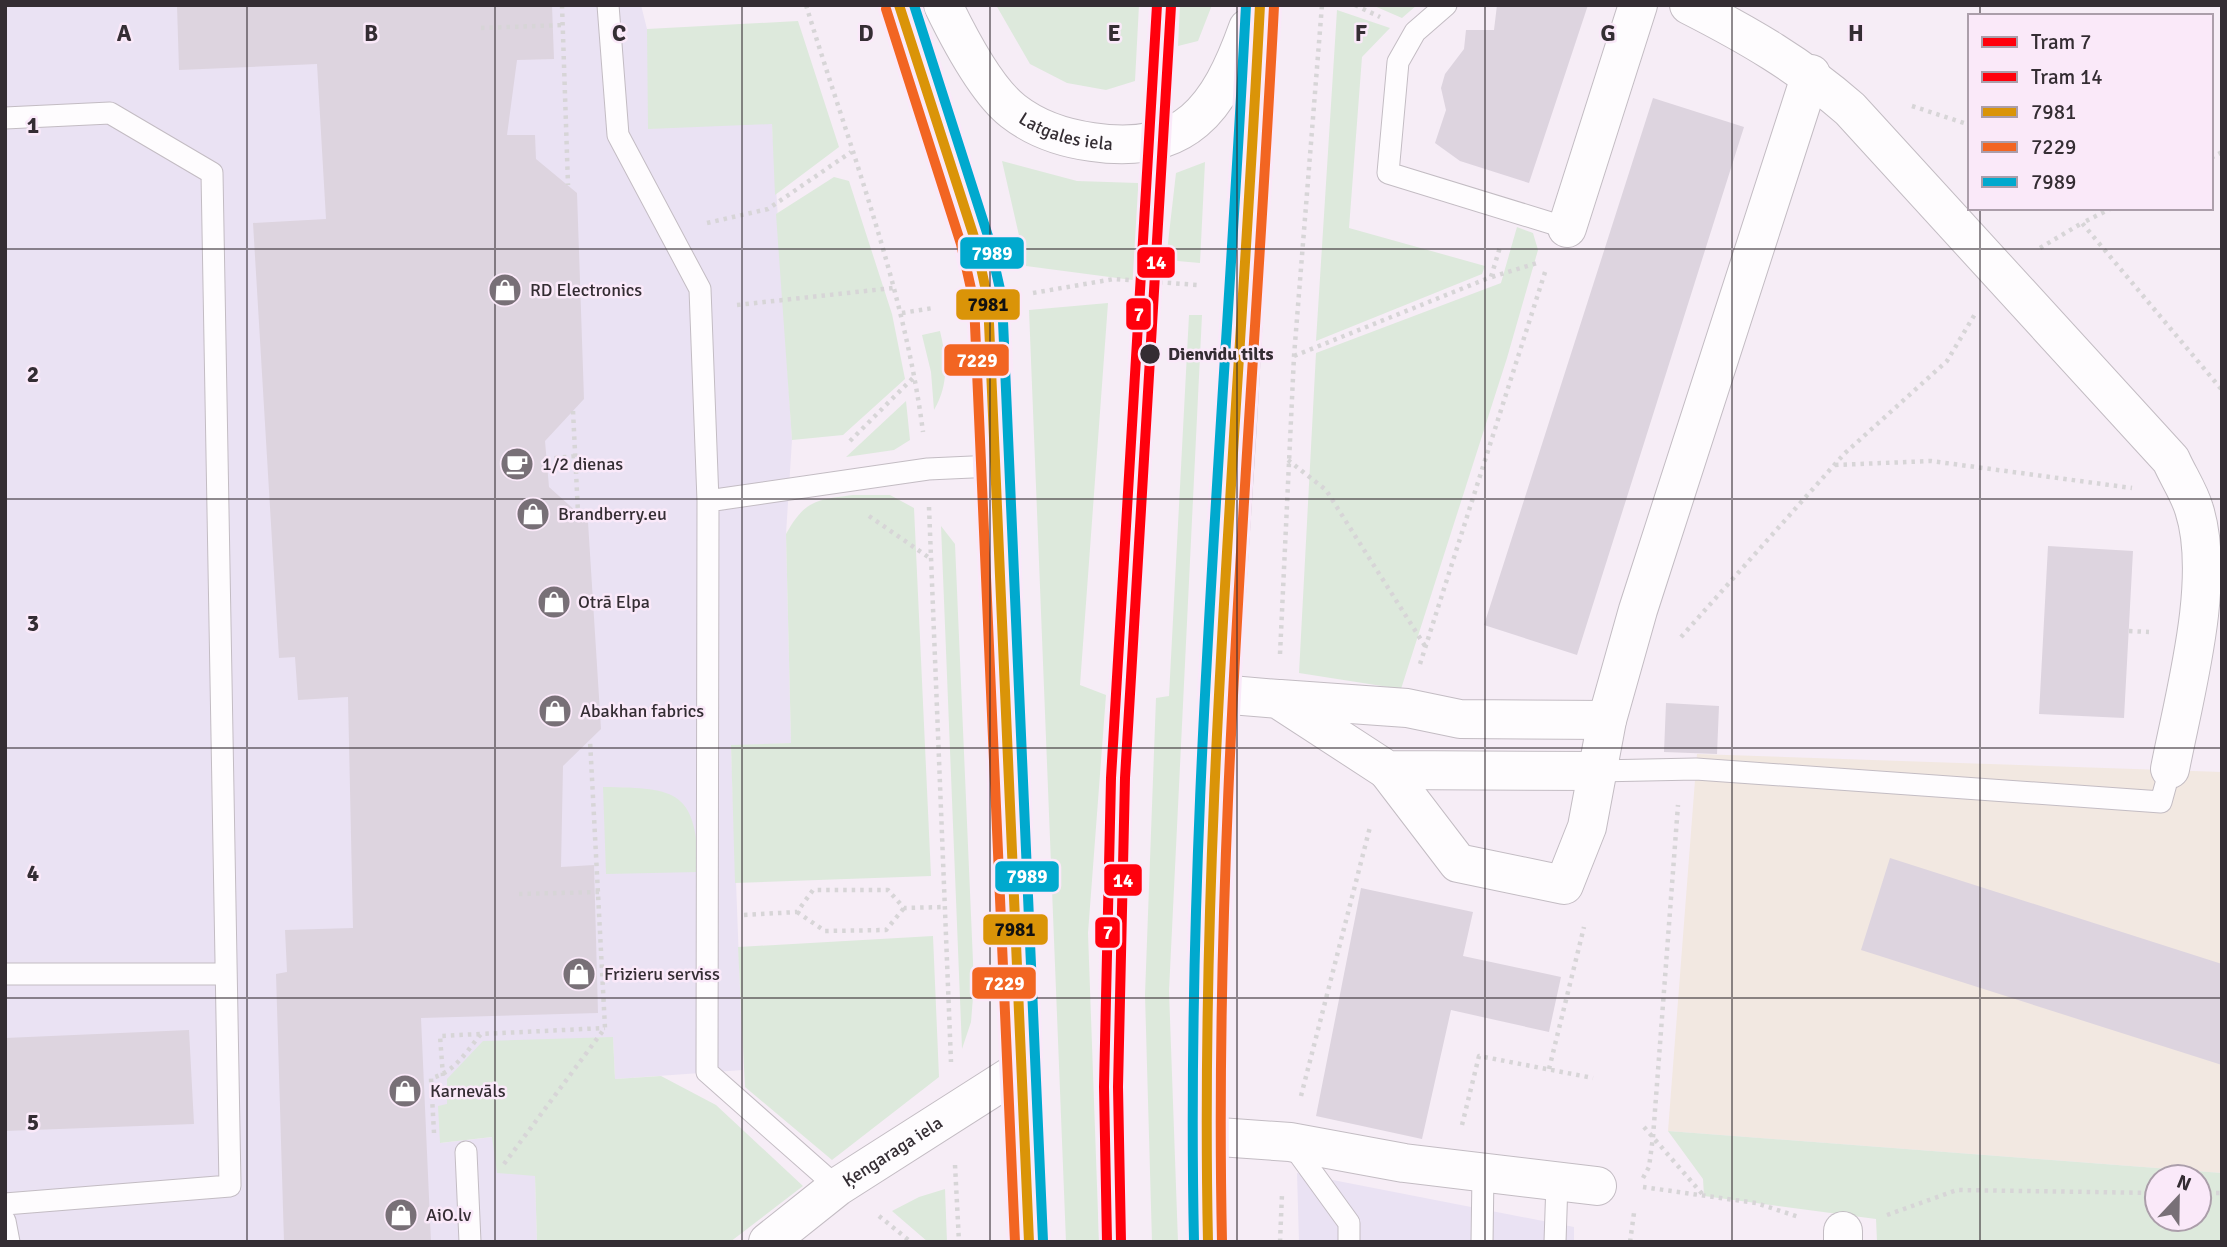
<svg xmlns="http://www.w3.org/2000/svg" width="2227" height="1247" font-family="Signika,sans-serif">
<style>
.commercial{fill:#eae2f3}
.education{fill:#f2e8e1}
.green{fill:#dde9dc;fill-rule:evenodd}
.building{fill:#ddd4df}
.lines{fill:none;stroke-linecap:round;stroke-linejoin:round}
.lane-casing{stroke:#c3bcc3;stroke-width:23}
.street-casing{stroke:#c3bcc3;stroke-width:40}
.highway-casing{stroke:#c3bcc3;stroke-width:40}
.path{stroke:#d7d5d7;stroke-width:4.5;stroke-dasharray:3.5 5;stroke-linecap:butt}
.lane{stroke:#fefcfe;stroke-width:21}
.street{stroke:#fefcfe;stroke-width:38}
.highway{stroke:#fefcfe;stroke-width:38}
.bus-1-casing{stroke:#fae9f9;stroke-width:16}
.bus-2-casing{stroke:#fae9f9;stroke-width:16}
.bus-3-casing{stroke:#fae9f9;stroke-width:16}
.bus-1{stroke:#da9408;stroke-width:10}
.bus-2{stroke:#f26522;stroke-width:10}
.bus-3{stroke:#00a9ce;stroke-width:10}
.tram-1-casing{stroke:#fae9f9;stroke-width:16}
.tram-2-casing{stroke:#fae9f9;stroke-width:16}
.tram-1{stroke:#ff000c;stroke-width:10}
.tram-2{stroke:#ff000c;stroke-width:10}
.grid{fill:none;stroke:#342d33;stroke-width:2;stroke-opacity:0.55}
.stop-dot{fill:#342d33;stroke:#fae9f9;stroke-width:2.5}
.labels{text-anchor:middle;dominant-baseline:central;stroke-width:5;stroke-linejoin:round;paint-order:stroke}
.street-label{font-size:18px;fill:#342d33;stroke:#fae9f9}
.poi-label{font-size:18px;fill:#342d33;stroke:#fae9f9;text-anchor:start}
.stop-label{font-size:18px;font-weight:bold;fill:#342d33;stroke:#fae9f9;text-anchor:start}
.grid-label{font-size:23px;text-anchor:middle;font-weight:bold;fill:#342d33;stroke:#fae9f9;stroke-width:5;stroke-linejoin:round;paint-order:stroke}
.line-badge{stroke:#fae9f9;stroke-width:2.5}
.badge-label{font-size:19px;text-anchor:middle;font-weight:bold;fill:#fff}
.pale-badge-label{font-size:19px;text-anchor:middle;font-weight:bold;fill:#111}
</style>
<rect width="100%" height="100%" fill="#f6edf6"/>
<path class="commercial" d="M5,5H641L647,29L772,124L792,440L786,534L791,743L731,746L743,1070L615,1079L613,1038L447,1104L441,1143L493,1137L535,1176L537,1242H5Z
M1297,1173L1574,1227V1242H1299Z"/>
<path class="education" d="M1697,754L2222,772V1173L1668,1131Z"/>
<path class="green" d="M996,5H1139L1135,81L1106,90L1067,83L1030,64Z
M1180,5H1212L1198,41L1178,46Z
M1372,5H1417L1402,18Z
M1337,10L1390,28L1362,57L1349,228L1485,266L1482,274L1316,341Z
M798,21L839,147L775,195L772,124L648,129L647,29Z
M1002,161L1077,181L1138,183L1140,281L1026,266Z
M1205,162L1200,263L1166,260L1176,173Z
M834,177L849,181L892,314L905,379L843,435L792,440L776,214Z
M1517,227L1533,233L1538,250L1507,358L1401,689L1299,673L1316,353L1501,283Z
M1108,303L1080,685L1106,695L1088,933L1099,1242H1066L1029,310Z
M1189,315H1202L1169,991L1178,1242H1152L1145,995L1156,698L1169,696Z
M940,331C947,360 949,384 934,410L931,372L922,335Z
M906,401L910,440L894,450L846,457Z
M853,495H890L914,508L931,876L735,883L731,745L791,743L786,534C805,500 816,500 853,495Z
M941,526L955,544L974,985L971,1022L962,1049Z
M603,787C679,788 696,791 699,872L606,874Z
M933,936L939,1077L832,1160L745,1087L738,947Z
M613,1037L615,1079L661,1076L716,1105L803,1186L730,1242H537L535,1176L497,1173L492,1137L440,1143L438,1106L447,1104V1079L483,1041Z
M1668,1131L2222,1173V1242H1877L1876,1219L1704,1196L1703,1179ZM2157,1177H2199V1219H2157Z
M945,1189L947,1242H928L892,1211L919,1197Z"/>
<path class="building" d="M177,5H552L554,59L517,60L507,135H535L536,159L577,193L584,399L545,441L549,487L588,522L601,729L563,766L561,867L594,865L598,1013L421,1018L431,1242H284L276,974L287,972L285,930L353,928L348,697L298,700L295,657L279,658L253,223L326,219L317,64L179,70Z
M1497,5H1588L1529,183L1460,161L1435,143L1446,110L1441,88L1445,74L1464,49L1466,30H1494Z
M1653,98L1744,127L1577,655L1484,625Z
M2048,546L2133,551L2124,718L2039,714Z
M1666,703L1719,706L1717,754L1664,752Z
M1890,858L2222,964V1065L1861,950Z
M1361,888L1473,912L1463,956L1561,977L1549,1032L1451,1010L1422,1139L1316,1116Z
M189,1030L194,1124L5,1131V1038Z"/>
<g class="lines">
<defs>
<path id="lane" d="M608,5L618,135L700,289L708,501L707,1072L837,1187
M1446,5L1415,32L1398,62L1388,173L1567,228
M5,118L110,113L212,173L230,1186L5,1204
M708,501L928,469L994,466
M1597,771L1696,769L2161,802L2170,769
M5,974H226
M1291,1143L1349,1223V1242
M466,1152L470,1242
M5,1221L9,1242
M1482,1242L1483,1174
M1555,1242L1557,1182"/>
<g id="street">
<path d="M1689,5C1748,35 1800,65 1850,109L2171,460C2178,476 2189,492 2194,509C2217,580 2184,696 2170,769"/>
<path d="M1567,228L1638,5"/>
<path d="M1219,694L1278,699L1387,770L1597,771"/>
<path d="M1280,699L1407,708L1460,719L1607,720"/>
<path d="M1387,770L1458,863L1564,885L1587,827L1607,720L1638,610L1811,74"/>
<path d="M1205,1136L1290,1142L1404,1163L1597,1186"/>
<path id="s1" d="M768,1242L837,1187L1022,1069"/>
<path d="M1843,1242V1231"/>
</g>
<g id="highway">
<path d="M899,5L975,240L988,300L1029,1242"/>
<path id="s2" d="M943,5C958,36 986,90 1013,111C1036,129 1063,138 1092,142C1186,156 1219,109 1248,28"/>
<path d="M1208,1242C1199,985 1217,727 1234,471C1244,316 1252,161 1260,5"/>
</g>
</defs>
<use href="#lane" class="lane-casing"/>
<use href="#street" class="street-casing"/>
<use href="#highway" class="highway-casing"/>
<path class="path" d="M562,5L568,185
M806,5C849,146 904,286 923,432
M1355,5L1380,17
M481,28L563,25
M1912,106L1970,125
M2211,158L2222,152
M2112,208L2082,223L2222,390
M707,223L768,209L851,152
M2040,248L2082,223
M1492,277L1537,263
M1033,293L1114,279L1198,285
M737,305L893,288
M902,313L933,308
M1294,356L1491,277L1500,247
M573,411L578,513
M850,441L915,376
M546,459L575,456
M1288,460L1326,490L1425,646
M1835,465L1931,461L2132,488
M929,507L951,1062
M869,516L931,559
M2129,631L2149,632
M1681,637L1844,454L1947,361L1975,314
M1280,654L1294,356L1322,5
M1420,664L1546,269
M519,894L600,892
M797,912L825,931L886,930L904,908
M744,915L797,912L813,890H888L904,908L945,907
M1549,1069L1584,927
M443,1076L440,1036L480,1034
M1301,1096L1370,827
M1462,1125L1479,1056L1593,1078
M1644,1127L1704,1196
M434,1133L431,1078C454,1073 466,1052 481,1034L605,1028
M504,1164L605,1028L590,740
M955,1165L959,1242
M1643,1178L1649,1167L1653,1137L1678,805
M1643,1187L1756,1203L1799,1217
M2199,1193H2222
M1887,1215L1957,1190L2157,1193
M879,1216L911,1242
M1280,1242L1282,1194
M1630,1242L1634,1213"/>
<use href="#lane" class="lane"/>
<use href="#street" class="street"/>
<use href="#highway" class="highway"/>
<defs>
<path id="bus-1" d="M899,5L975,240L988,300L1029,1242
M1208,1242C1199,829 1239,417 1260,5"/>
<path id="bus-2" d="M886,9L961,244L974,302L1015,1242
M1222,1242C1213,829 1253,417 1274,6"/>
<path id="bus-3" d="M914,5L988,236L1002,298L1043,1241
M1194,1242C1185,829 1225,417 1246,5"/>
</defs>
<use href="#bus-1" class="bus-1-casing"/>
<use href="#bus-2" class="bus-2-casing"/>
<use href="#bus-3" class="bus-3-casing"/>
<use href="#bus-1" class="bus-1"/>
<use href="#bus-2" class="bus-2"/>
<use href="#bus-3" class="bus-3"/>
<defs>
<path id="tram-1" d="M1107,1242L1104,1087L1111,778L1157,5"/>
<path id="tram-2" d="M1121,1242L1118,1087L1125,778L1171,6"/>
</defs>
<use href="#tram-1" class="tram-1-casing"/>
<use href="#tram-2" class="tram-2-casing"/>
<use href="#tram-1" class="tram-1"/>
<use href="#tram-2" class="tram-2"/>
</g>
<path class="grid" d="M247,5V1242M495,5V1242M742,5V1242M990,5V1242M1237,5V1242M1485,5V1242M1732,5V1242M1980,5V16M1980,208V1242M5,249H2222M5,499H2222M5,748H2222M5,998H2222"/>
<defs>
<symbol id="shop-disc" viewBox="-11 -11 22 22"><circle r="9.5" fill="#787077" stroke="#fae9f9"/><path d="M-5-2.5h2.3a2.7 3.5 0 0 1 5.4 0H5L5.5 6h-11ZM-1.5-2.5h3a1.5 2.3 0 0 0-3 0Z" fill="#fff"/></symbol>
<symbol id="cafe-disc" viewBox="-11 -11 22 22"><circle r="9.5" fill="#787077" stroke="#fae9f9"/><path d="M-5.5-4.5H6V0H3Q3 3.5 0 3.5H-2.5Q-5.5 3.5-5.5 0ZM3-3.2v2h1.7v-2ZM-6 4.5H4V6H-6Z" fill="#fff"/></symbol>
</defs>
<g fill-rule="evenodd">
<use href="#shop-disc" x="486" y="271" width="38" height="38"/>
<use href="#cafe-disc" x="498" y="445" width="38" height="38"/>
<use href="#shop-disc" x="514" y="495" width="38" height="38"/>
<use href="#shop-disc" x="535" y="583" width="38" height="38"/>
<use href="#shop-disc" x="536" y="692" width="38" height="38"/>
<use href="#shop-disc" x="560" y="955" width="38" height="38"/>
<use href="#shop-disc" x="386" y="1072" width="38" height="38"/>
<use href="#shop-disc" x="382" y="1196" width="38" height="38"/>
</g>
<circle class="stop-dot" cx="1150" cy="354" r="11"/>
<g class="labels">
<g class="street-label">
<text stroke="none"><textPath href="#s2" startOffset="186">Latgales iela</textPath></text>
<text stroke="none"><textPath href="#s1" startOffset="154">Ķengaraga iela</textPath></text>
</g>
<g class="poi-label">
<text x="530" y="290">RD Electronics</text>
<text x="542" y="464">1/2 dienas</text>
<text x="558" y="514">Brandberry.eu</text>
<text x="578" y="602">Otrā Elpa</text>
<text x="580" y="711">Abakhan fabrics</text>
<text x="604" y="974">Frizieru serviss</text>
<text x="430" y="1091">Karnevāls</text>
<text x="426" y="1215">AiO.lv</text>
</g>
<g class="stop-label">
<text x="1168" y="354">Dienvidu tilts</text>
</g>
</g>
<g class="grid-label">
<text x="124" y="41">A</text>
<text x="371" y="41">B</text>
<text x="619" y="41">C</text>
<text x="866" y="41">D</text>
<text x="1114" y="41">E</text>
<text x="1361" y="41">F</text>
<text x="1608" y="41">G</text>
<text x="1856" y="41">H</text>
<text x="33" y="133">1</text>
<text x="33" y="382">2</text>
<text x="33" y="631">3</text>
<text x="33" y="881">4</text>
<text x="33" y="1130">5</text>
</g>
<g class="line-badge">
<rect x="959" y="236" width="66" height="34" rx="7" fill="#00a9ce"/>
<rect x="1136" y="246" width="40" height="33" rx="7" fill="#ff000c"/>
<rect x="955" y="288" width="66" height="33" rx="7" fill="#da9408"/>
<rect x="1125" y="297" width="27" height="34" rx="7" fill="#ff000c"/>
<rect x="943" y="343" width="67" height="34" rx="7" fill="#f26522"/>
<rect x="994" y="860" width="66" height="33" rx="7" fill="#00a9ce"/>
<rect x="1103" y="863" width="40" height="34" rx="7" fill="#ff000c"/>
<rect x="982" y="913" width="67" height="33" rx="7" fill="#da9408"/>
<rect x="1094" y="916" width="27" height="33" rx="7" fill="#ff000c"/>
<rect x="971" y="966" width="66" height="34" rx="7" fill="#f26522"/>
</g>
<g class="badge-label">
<text x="992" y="260">7989</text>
<text x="1156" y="269">14</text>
<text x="1139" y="321">7</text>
<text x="977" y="367">7229</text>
<text x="1027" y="883">7989</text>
<text x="1123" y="887">14</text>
<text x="1108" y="939">7</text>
<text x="1004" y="990">7229</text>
</g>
<g class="pale-badge-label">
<text x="988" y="311">7981</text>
<text x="1015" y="936">7981</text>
</g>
<rect width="2227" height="1247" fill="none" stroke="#342d33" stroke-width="14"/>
<rect x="1968" y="14" width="245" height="196" fill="#fae9f9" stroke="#ab9eaa" stroke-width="2"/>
<rect x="1982" y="37" width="35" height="10" fill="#ff000c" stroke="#ab9eaa" stroke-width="2"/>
<text x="2031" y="49" font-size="21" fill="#342d33">Tram 7</text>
<rect x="1982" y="72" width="35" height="10" fill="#ff000c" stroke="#ab9eaa" stroke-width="2"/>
<text x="2031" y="84" font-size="21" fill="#342d33">Tram 14</text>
<rect x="1982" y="107" width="35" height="10" fill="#da9408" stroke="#ab9eaa" stroke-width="2"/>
<text x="2031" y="119" font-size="21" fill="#342d33">7981</text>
<rect x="1982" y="142" width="35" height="10" fill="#f26522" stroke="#ab9eaa" stroke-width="2"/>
<text x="2031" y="154" font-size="21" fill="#342d33">7229</text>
<rect x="1982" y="177" width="35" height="10" fill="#00a9ce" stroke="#ab9eaa" stroke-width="2"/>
<text x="2031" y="189" font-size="21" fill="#342d33">7989</text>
<g transform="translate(2178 1198) rotate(22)"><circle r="33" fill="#fae9f9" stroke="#ab9eaa" stroke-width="2"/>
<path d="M0-5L12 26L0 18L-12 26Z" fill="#787077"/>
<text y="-10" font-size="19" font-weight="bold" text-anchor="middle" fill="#342d33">N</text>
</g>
</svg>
